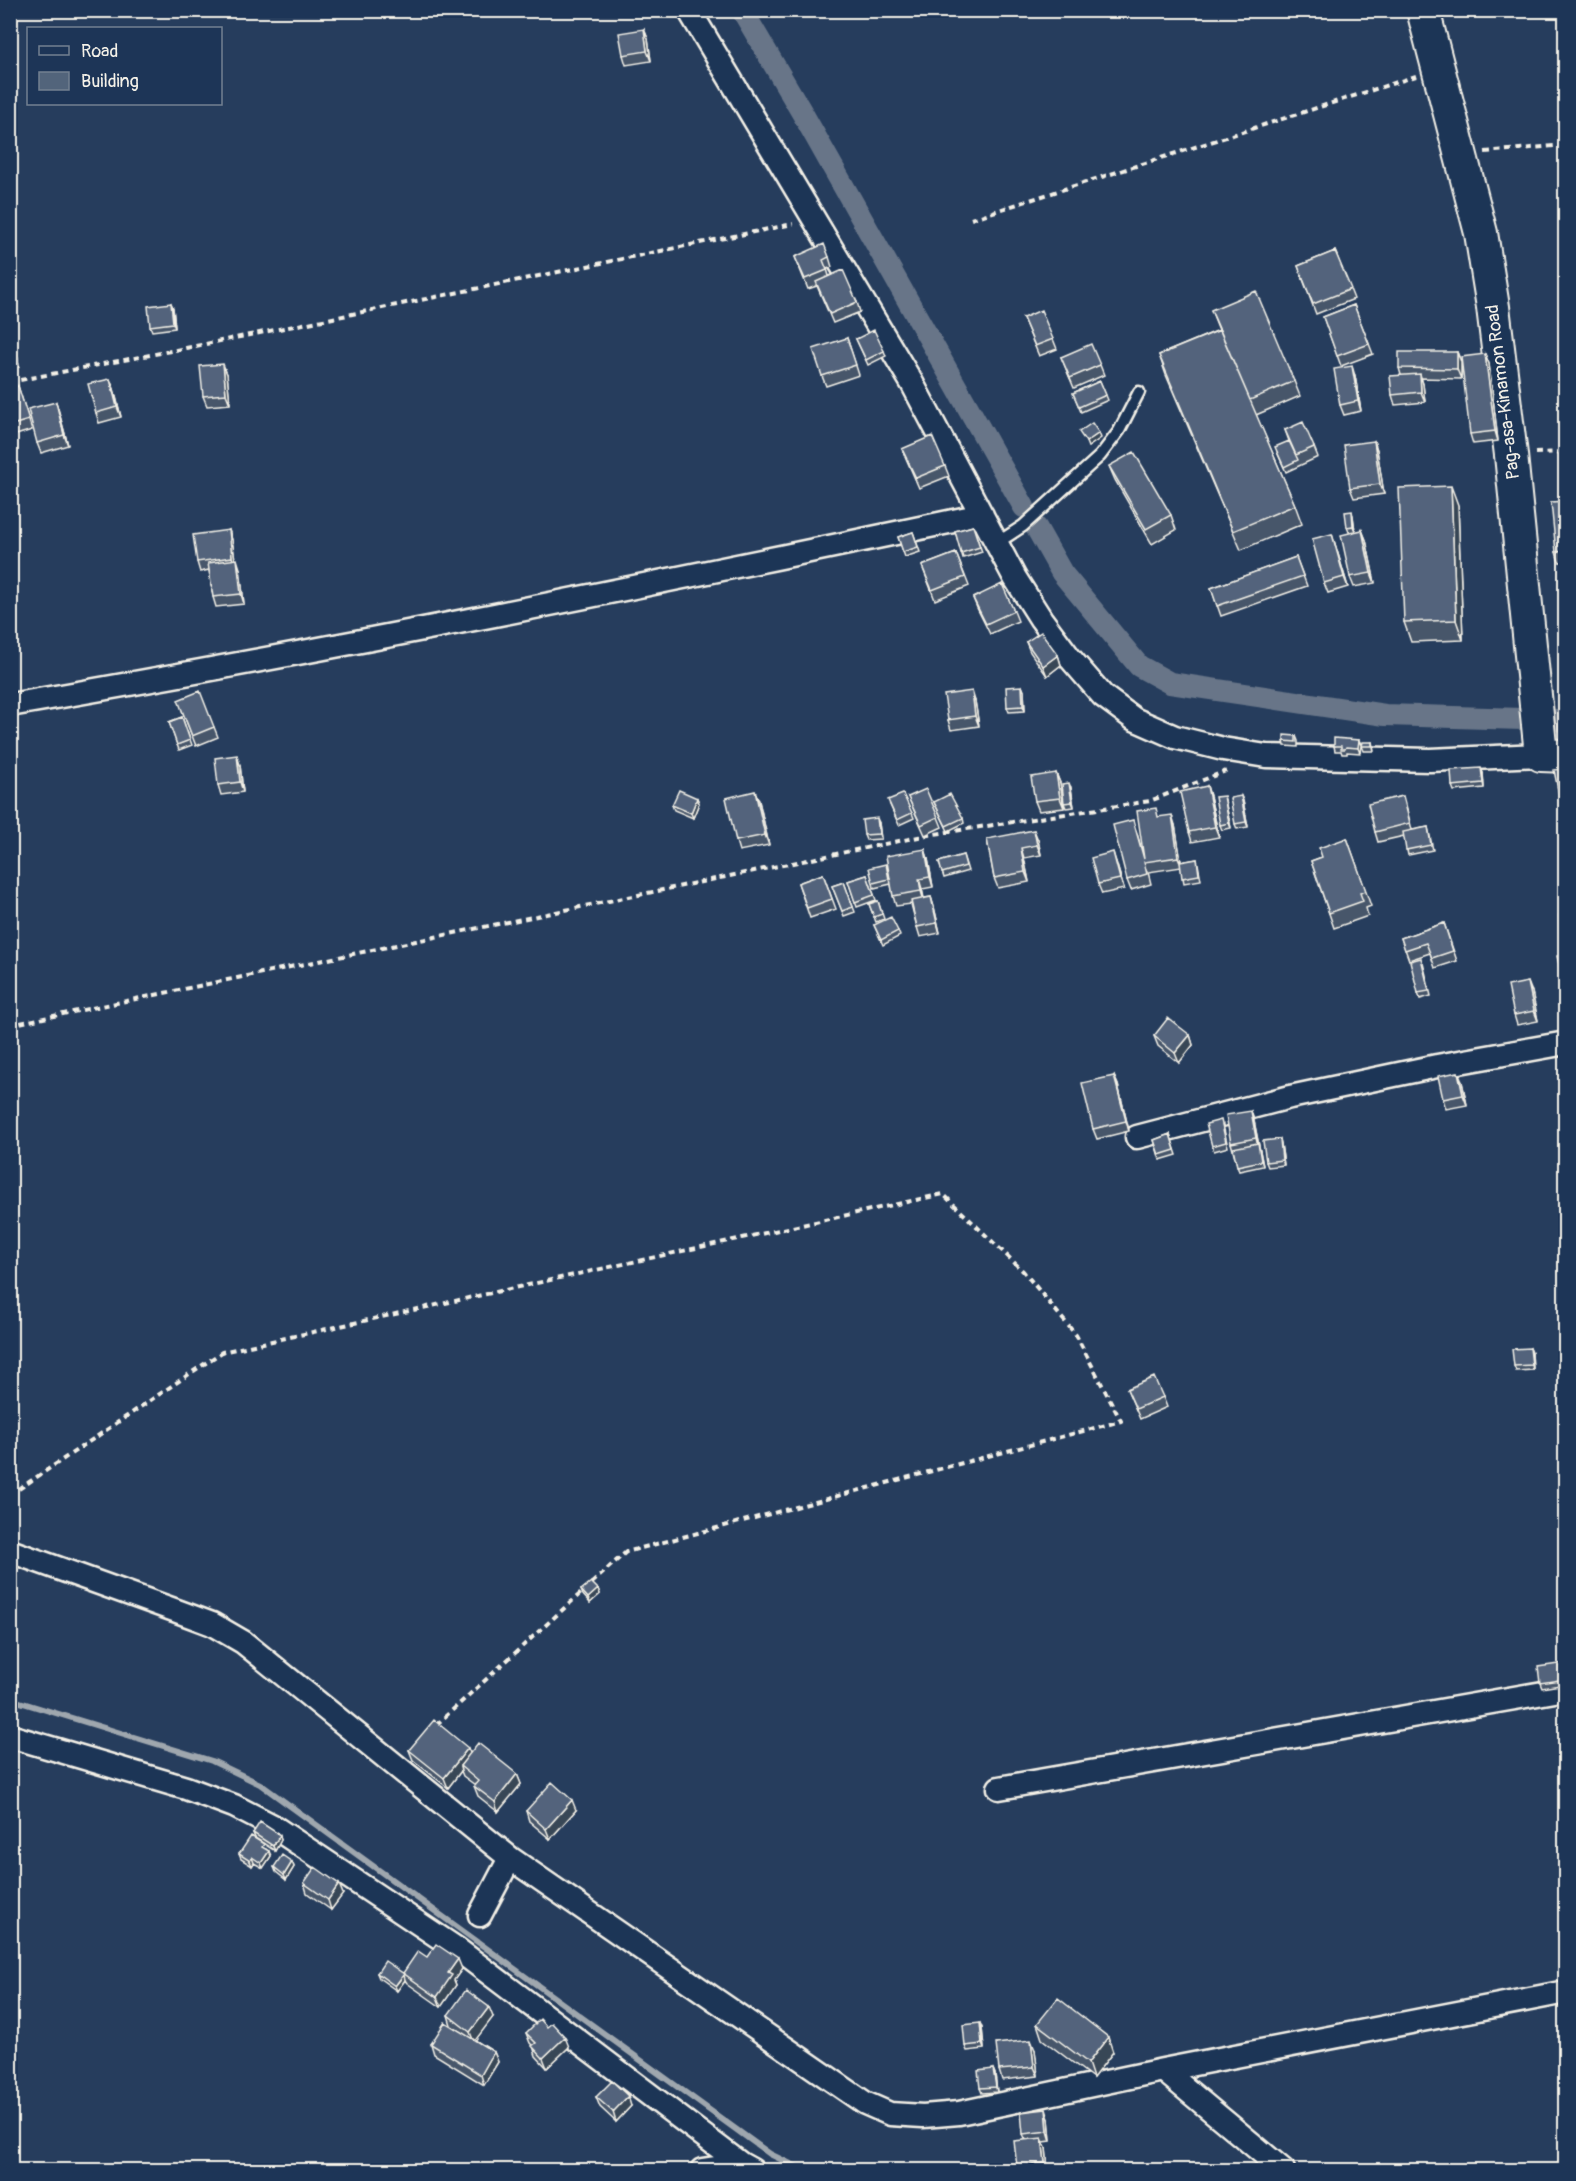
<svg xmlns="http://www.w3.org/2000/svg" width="1576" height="2181" font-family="Pangolin,sans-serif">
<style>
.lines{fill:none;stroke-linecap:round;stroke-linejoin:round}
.stream{stroke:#9fa7ae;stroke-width:6}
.canal{stroke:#677588;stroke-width:22}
.lane-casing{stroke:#f4f1e8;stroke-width:15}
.street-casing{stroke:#f4f1e8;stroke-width:27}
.secondary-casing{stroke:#f4f1e8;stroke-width:36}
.path{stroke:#f4f1e8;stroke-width:4;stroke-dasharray:6 4.5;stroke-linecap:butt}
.lane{stroke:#1d3557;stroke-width:10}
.street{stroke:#1d3557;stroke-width:22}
.secondary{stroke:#1d3557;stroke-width:32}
.wall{fill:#47566a;stroke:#f4f1e8;stroke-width:1.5}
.shaded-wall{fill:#394656;stroke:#f4f1e8;stroke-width:1.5}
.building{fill:#52647b;stroke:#f4f1e8;stroke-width:1.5}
.labels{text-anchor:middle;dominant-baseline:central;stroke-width:4.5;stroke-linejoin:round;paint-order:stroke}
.street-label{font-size:18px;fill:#f4f1e8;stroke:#1d3557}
</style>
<rect width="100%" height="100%" fill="#263d5d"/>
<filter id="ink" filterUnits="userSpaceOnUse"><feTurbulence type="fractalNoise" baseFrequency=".0167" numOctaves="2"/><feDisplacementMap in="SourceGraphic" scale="12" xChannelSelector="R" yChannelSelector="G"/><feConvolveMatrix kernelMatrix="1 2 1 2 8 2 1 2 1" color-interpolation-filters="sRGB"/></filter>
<g filter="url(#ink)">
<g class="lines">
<path class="stream" d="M10,1699L212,1761L260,1784L770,2154L803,2170"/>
<path class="canal" d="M742,10L804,116L1024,507
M1036,527L1062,573L1139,666L1170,683L1385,715L1523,719
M1556,720L1566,721"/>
<defs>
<path id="lane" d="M997,543L1023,526L1100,456L1119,431L1139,392"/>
<path id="street" d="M689,10L912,383L1015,578L1041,619L1070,658L1103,696L1134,719L1175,737L1223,749L1266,756L1430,760L1541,755
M10,705C336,649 659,583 982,515
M1137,1137L1290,1097L1437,1066L1566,1043
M10,1551L177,1611L212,1624L243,1642L510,1858L865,2103L890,2114L923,2116L959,2113L1163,2070L1566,1992
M10,1736L186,1788L234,1806L271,1825L457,1949L741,2164L752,2170
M999,1788L1566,1689
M480,1915L510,1858
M1163,2070L1283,2170
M702,2170L741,2164"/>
<path id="secondary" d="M1423,10L1481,233L1493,307L1511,455L1541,755L1566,756"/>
</defs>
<use href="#lane" class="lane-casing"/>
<use href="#street" class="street-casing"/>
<use href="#secondary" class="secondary-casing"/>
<path class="path" d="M1485,152L1566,145
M971,219L1416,76
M10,382L186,348L793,224
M1535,453L1566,452
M10,1025L928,835L1150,801L1226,771
M10,1495L222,1352L943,1194L1023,1271L1076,1335L1121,1421L626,1552L436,1725"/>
<use href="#lane" class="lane"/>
<use href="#street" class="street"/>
<use href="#secondary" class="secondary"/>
</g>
<path class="wall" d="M644,29L648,39L651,61L626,65L623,55Z
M1335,251L1354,299L1316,314L1298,266Z
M795,257H829L832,267L827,269L829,276L857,302L860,312L833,323L817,286L808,289Z
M171,303L173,308L175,328L152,331L150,326Z
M1354,305L1373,354L1341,366L1323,317Z
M1211,310L1294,381L1300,396L1256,415L1295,505L1302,524L1241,550L1166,375L1159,355L1219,330Z
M1023,318L1053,339L1057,349L1039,356Z
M10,338H13L16,348L19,367L10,368Z
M847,338L859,375L826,386L822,376Z
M856,339L884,351L886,356L868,365Z
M1457,352L1461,362V379L1421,378L1423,384L1425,402L1395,405L1392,395L1401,375L1399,368Z
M1485,354L1489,364L1498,441L1473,444L1470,434Z
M1061,357L1100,365L1104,375L1074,388Z
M227,374L230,404L207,406L203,396Z
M1355,376L1361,411L1344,415L1340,405Z
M1100,381L1108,400L1081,412L1073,393Z
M18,386L32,430L16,435L10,420Z
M114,389L121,417L99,423L96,413Z
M56,402L68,445L41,453L37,443Z
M1285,430L1314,447L1318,457L1286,472L1277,452L1289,441Z
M1374,441L1377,450L1384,494L1354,498L1350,488Z
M902,449L945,466L949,476L919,488Z
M1109,466L1171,515L1176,530L1152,544L1115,480Z
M1566,501V562H1559L1556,552Z
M1458,505L1463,640L1411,642L1404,622Z
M1353,516L1355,531L1349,532L1347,527Z
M973,526L982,552L963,558L955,531Z
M229,530L232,540L235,559L240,569L244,604L216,607L213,597L209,570L200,572L197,562Z
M1362,530L1366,540L1375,583L1354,587L1350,577Z
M913,532L920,552L905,557L898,537Z
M1335,544L1348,587L1328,593L1324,583Z
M956,553L969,586L935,600L922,566Z
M1296,557L1307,586L1221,616L1211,588Z
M973,598L1014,611L1018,621L990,634L977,608Z
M1026,642L1058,655L1061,665L1047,676L1030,652Z
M1022,686L1024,691L1025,711L1009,712L1007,707Z
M975,701L979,726L951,730L948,720Z
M182,710L214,727L218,737L196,746Z
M182,717L192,745L179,750L169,722Z
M1296,736L1298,741V747L1285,746L1284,741Z
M1359,740L1361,745L1360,753L1347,752V754H1342L1341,751H1335L1334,746Z
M1372,742L1374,751H1364L1362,746Z
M240,765L243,792L221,795L218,785Z
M1566,768V804L1563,805L1559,795Z
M1056,773L1060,783L1064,808L1039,811L1035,801Z
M1483,773L1484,788L1454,791L1452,786Z
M1207,786L1210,796L1219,837L1192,842L1189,832Z
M1071,788L1074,807L1066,808L1064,803Z
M1224,796L1231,828L1222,830L1220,825Z
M1241,796L1243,801L1248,827L1237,829L1235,824Z
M908,797L938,817L942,827L925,835Z
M697,798L699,803L693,818L674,810L672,805Z
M759,801L769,845L739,851L736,841Z
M934,802L963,818L964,823L948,831Z
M890,805L912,813L914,818L899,825Z
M1406,806L1412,830L1428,827L1433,850L1408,855L1404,836L1378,842L1375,832Z
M1159,817L1175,825L1181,862L1197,859L1198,864L1201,880L1184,883L1181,867L1148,872L1151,884L1131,890L1127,880L1136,830L1143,854Z
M879,823L881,839L866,840L864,835Z
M1347,838L1371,906L1366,908L1368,916L1334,928L1311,861L1322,857Z
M987,839L1038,840L1041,855L1024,858L1029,882L998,888L994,878Z
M925,849L928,859L933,887L922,889L924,898L931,897L934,907L940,933L920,937L917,927L911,904L896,906L893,896L891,884L874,888L873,883L888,869Z
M963,855L968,871L944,878L939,862Z
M1116,862L1124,889L1102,894L1098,884Z
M823,874L836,909L810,918L798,883Z
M867,875L876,900L857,907L848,881Z
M844,882L855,912L844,916L832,886Z
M878,901L884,919L876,922L869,904Z
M1566,915V945L1562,946L1560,941Z
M1444,923L1457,961L1435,968L1430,953L1409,960L1401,938Z
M874,925L898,931L900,936L883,945Z
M1423,963L1431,996L1420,999L1418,993Z
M1532,992L1538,1021L1517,1025L1514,1015Z
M1190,1035L1193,1045L1179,1063L1158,1046L1154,1036Z
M1114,1076L1118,1085L1129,1131L1097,1139L1093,1129Z
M1462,1082L1467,1105L1446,1109L1443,1099Z
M1251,1111L1254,1121L1263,1166L1239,1171L1231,1143Z
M1223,1125L1228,1147L1214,1151L1212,1146Z
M1170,1134L1177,1155L1160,1160L1154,1140Z
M1280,1139L1281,1144L1284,1165L1268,1167L1266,1162Z
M1530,1348L1532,1353L1533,1370L1516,1371L1514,1366Z
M1127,1389L1163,1397L1167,1407L1140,1419Z
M598,1589L600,1594L590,1603L583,1595L581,1590Z
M1566,1664V1684L1542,1688L1540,1683Z
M409,1750L470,1753L517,1774L521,1784L498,1812L478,1796L474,1786L475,1785L463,1776L461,1771L448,1788L413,1760Z
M576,1810L550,1839L529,1821L526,1811Z
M253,1833L281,1840L275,1851L255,1838Z
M266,1849L271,1856L263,1868L254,1863L252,1866L241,1859L239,1854Z
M292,1862L294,1867L286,1880L276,1872L274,1867Z
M304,1883L343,1894L331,1910L307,1893Z
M427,1957L462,1969L454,1980L456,1985L441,2007L407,1983L405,1980L397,1991L379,1978L377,1973L403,1974Z
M448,2015L493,2017L475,2040L494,2052L498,2062L484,2085L434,2054L431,2044L451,2025Z
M980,2023L982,2028L984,2049L967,2051L965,2046Z
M1037,2024L1113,2052L1093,2078L1042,2039Z
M547,2027L569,2047L547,2068L536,2056L533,2046L530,2043L526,2033Z
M1035,2050L1038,2076L1002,2080L999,2070Z
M993,2069L995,2074L997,2092L982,2093L980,2088Z
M596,2097L631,2106L616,2122L600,2107Z
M1049,2119L1051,2141L1043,2142L1046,2148L1048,2170H1019L1017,2167L1026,2140L1023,2134Z"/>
<path class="shaded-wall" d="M644,29L648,39L651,61L647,51Z
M171,303L173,308L175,328L173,323Z
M13,338L16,348L19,367L15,357Z
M1457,352L1461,362V379L1457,369Z
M1485,354L1489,364L1498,441L1495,431Z
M223,364L227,374L230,404L226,394Z
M1352,366L1355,376L1361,411L1358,401Z
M1420,374L1423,384L1425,402L1421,392Z
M110,379L114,389L121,417L117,407Z
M56,402L59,412L68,445L64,435Z
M1099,433L1101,438L1088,447L1086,442Z
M1374,441L1377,450L1384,494L1380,484Z
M1451,486L1458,505L1463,640L1456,620Z
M1352,511L1353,516L1355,531L1353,526Z
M229,530L232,540L236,567L232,557Z
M1362,530L1366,540L1375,583L1371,573Z
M1332,534L1335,544L1348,587L1344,577Z
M237,559L240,569L244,604L241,594Z
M1058,655L1061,665L1047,676L1043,666Z
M1022,686L1024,691L1025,711L1023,706Z
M972,691L975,701L979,726L975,716Z
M1359,740L1361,745L1360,753L1358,748Z
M237,755L240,765L243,792L240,782Z
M1481,768L1483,773L1484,788L1483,783Z
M1056,773L1060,783L1064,808L1060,798Z
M1069,783L1071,788L1074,807L1072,802Z
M1207,786L1210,796L1219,837L1215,827Z
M755,791L759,801L769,845L765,835Z
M1224,796L1225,801L1231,828L1229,823Z
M1241,796L1243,801L1248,827L1246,822Z
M697,798L699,803L693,818L691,813Z
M1172,815L1175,825L1182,867L1178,857Z
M877,818L879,823L881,839L879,834Z
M1034,830L1038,840L1041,855L1037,845Z
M1021,848L1024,858L1029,882L1025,872Z
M925,849L928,859L933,887L930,877Z
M1113,852L1116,862L1124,889L1120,879Z
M919,879L922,889L924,901L921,891Z
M931,897L934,907L940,933L937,923Z
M1528,982L1532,992L1538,1021L1534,1011Z
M1190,1035L1193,1045L1179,1063L1175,1053Z
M1458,1072L1462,1082L1467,1105L1463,1095Z
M1114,1076L1118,1085L1129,1131L1126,1121Z
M1251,1111L1254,1121L1263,1166L1256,1138Z
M1280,1139L1281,1144L1284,1165L1282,1160Z
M1530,1348L1532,1353L1533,1370L1532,1365Z
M598,1589L600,1594L590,1603L588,1598Z
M468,1748L472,1758L460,1766L461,1771L448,1788L444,1778Z
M517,1774L521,1784L498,1812L495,1802Z
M572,1800L576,1810L550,1839L546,1829Z
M280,1835L281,1840L275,1851L273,1846Z
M269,1851L271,1856L263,1868L261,1863Z
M252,1857L254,1863L252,1866L250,1861Z
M292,1862L294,1867L286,1880L284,1875Z
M339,1884L343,1894L331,1910L328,1900Z
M458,1959L462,1969L454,1980L456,1985L441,2007L437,1997L448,1973Z
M404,1975L405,1980L397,1991L395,1986Z
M489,2007L493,2017L474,2042L470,2032Z
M980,2023L982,2028L984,2049L982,2044Z
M565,2037L569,2047L547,2068L543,2058Z
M1108,2037L1113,2052L1093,2078L1088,2063Z
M1031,2040L1035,2050L1038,2076L1034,2067Z
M494,2052L498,2062L484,2085L481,2075Z
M993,2069L995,2074L997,2092L996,2087Z
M628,2096L631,2106L616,2122L613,2112Z
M1046,2109L1049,2119L1051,2141L1048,2131Z
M1042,2138L1046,2148L1048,2170L1045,2163Z"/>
<path class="building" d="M644,29L647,51L623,55L619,33Z
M824,244L829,257L823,260L827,270L805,279L795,257Z
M1335,251L1351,289L1313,304L1298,266Z
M843,270L857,302L830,314L816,282Z
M1256,291L1294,381L1250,400L1211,310Z
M171,303L173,323L150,326L148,306Z
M1354,305L1369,344L1337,356L1323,317Z
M1041,310L1053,339L1035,346L1023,318Z
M874,330L884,351L866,360L856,339Z
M1220,330L1295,505L1233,531L1159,355Z
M10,338H13L15,357L10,358Z
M847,338L856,365L822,376L813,349Z
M1091,344L1100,365L1070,378L1061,357Z
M1399,352H1457V369L1399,368Z
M1485,354L1495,431L1470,434L1461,357Z
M223,364L226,394L203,396L200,366Z
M1352,366L1358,401L1340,405L1334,369Z
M1420,374L1421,392L1392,395L1390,376Z
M110,379L117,407L96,413L88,384Z
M1100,381L1106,395L1079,407L1073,393Z
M18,386L29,420L12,425L10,420V388Z
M56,402L64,435L37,443L28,409Z
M1303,422L1314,447L1296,455L1285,430Z
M1092,423L1099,433L1086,442L1079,432Z
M932,436L945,466L916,478L902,449Z
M1289,441L1298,460L1284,467L1275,447Z
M1374,441L1380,484L1350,488L1344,445Z
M1134,452L1171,515L1146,529L1109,466Z
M1451,486L1456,620L1404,622L1399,488Z
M1566,501V551L1556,552L1551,502Z
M1352,511L1353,526L1347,527L1345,512Z
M973,526L980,547L961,553L955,531Z
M229,530L232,557L197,562L193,535Z
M1362,530L1371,573L1350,577L1341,535Z
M913,532L918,547L903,552L898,537Z
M1332,534L1344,577L1324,583L1312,539Z
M956,553L965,577L932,590L922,566Z
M1296,557L1303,576L1217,606L1211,588Z
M237,559L241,594L213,597L208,563Z
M1002,584L1014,611L986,624L973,598Z
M1041,632L1058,655L1043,666L1026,642Z
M1022,686L1023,706L1007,707L1006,687Z
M200,691L214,727L192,736L178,700Z
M972,691L975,716L948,720L944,695Z
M182,717L190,740L177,745L169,722Z
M1284,735L1296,736V742L1284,741Z
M1334,738L1359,740L1358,748L1346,747L1345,749H1341V746H1334Z
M1363,742H1372V746H1362Z
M237,755L240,782L218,785L215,758Z
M1481,768L1483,783L1452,786L1451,770Z
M1566,768V793L1559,795L1554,770Z
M1056,773L1060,798L1035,801L1031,777Z
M1069,783L1072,802L1064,803L1062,784Z
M1207,786L1215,827L1189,832L1180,792Z
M926,789L938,817L921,825L908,797Z
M679,790L697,798L691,813L672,805Z
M755,791L765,835L736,841L726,798Z
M903,794L912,813L897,820L888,800Z
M950,794L963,818L946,826L934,802Z
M1224,796L1229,823L1220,825L1215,797Z
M1241,796L1246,822L1235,824L1230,798Z
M1403,796L1410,823L1375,832L1368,804Z
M1156,808L1158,817L1172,815L1178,857L1144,862L1147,874L1127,880L1113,825L1133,820L1144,859L1137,811Z
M877,818L879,834L864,835L862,820Z
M1428,827L1431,845L1406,850L1403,832Z
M1034,830L1037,845L1021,848L1025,872L994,878L987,839Z
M1347,838L1366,891L1360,893L1363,901L1329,913L1311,861L1322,857L1319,848Z
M925,849L930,877L919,879L921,891L893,896L886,856Z
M1113,852L1120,879L1098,884L1091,858Z
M963,855L966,866L942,873L939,862Z
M1197,859L1199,875L1182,878L1180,862Z
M886,864L889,879L873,883L869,868Z
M823,874L832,899L807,908L798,883Z
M867,875L874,895L855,902L848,881Z
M844,882L853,907L842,911L832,886Z
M931,897L937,923L917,927L911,901Z
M878,901L882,914L874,917L869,904Z
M1559,915H1566V940L1560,941Z
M891,917L898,931L881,940L874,925Z
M1444,923L1453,951L1432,958L1426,943L1405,950L1401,938Z
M1566,954V993L1557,956Z
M1421,958L1429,991L1418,993L1410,961Z
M1528,982L1534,1011L1514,1015L1508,986Z
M1168,1018L1190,1035L1175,1053L1154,1036Z
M1458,1072L1463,1095L1443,1099L1438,1076Z
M1114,1076L1126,1121L1093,1129L1082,1083Z
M1251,1111L1256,1138L1231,1143L1226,1115Z
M1221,1120L1226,1142L1212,1146L1206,1124Z
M1170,1134L1175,1150L1159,1155L1154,1140Z
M1280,1139L1282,1160L1266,1162L1263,1141Z
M1258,1143L1261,1161L1237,1166L1233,1148Z
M1530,1348L1532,1365L1514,1366L1512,1349Z
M1154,1377L1163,1397L1136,1409L1127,1389Z
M591,1582L598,1589L588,1598L581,1590Z
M1565,1663L1566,1679L1540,1683L1538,1667Z
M434,1720L468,1748L444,1778L409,1750Z
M478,1743L517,1774L495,1802L474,1786L478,1781L460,1766Z
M552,1782L572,1800L546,1829L526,1811Z
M260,1822L280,1835L273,1846L253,1833Z
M251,1836L264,1844L262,1847L269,1851L261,1863L252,1857L250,1861L239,1854Z
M282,1855L292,1862L284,1875L274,1867Z
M315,1867L339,1884L328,1900L304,1883Z
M436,1944L458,1959L448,1973L452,1975L437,1997L403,1973L418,1951L427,1957Z
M385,1961L404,1974L395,1986L377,1973Z
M466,1990L489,2007L470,2032L448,2015Z
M1058,1998L1108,2037L1088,2063L1037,2024Z
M540,2019L547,2027L552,2023L565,2037L543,2058L532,2046L536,2043L526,2033Z
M445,2022L494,2052L481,2075L431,2044Z
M980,2023L982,2044L965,2046L963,2025Z
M1031,2040L1034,2067L999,2070L996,2044Z
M993,2069L996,2087L980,2088L978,2071Z
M612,2081L628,2096L613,2112L596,2097Z
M1046,2109L1048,2131L1023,2134L1021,2112Z
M1042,2138L1045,2163L1017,2167L1014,2141Z"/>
</g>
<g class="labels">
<g class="street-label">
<text transform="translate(1503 392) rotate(-97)">Pag-asa-Kinamon Road</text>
</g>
</g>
<rect width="1576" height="2181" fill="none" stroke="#1d3557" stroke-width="36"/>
<rect x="18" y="18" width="1540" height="2145" fill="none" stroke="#f4f1e8" stroke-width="2" filter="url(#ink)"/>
<rect x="27" y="27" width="195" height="78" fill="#1d3557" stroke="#738091" stroke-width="1.5"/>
<rect x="39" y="46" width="30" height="9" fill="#1d3557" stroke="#738091" stroke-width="1.5"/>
<text x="81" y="57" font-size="18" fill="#f4f1e8">Road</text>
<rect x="39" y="72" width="30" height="18" fill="#52647b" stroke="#738091" stroke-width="1.5"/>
<text x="81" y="87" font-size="18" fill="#f4f1e8">Building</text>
</svg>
